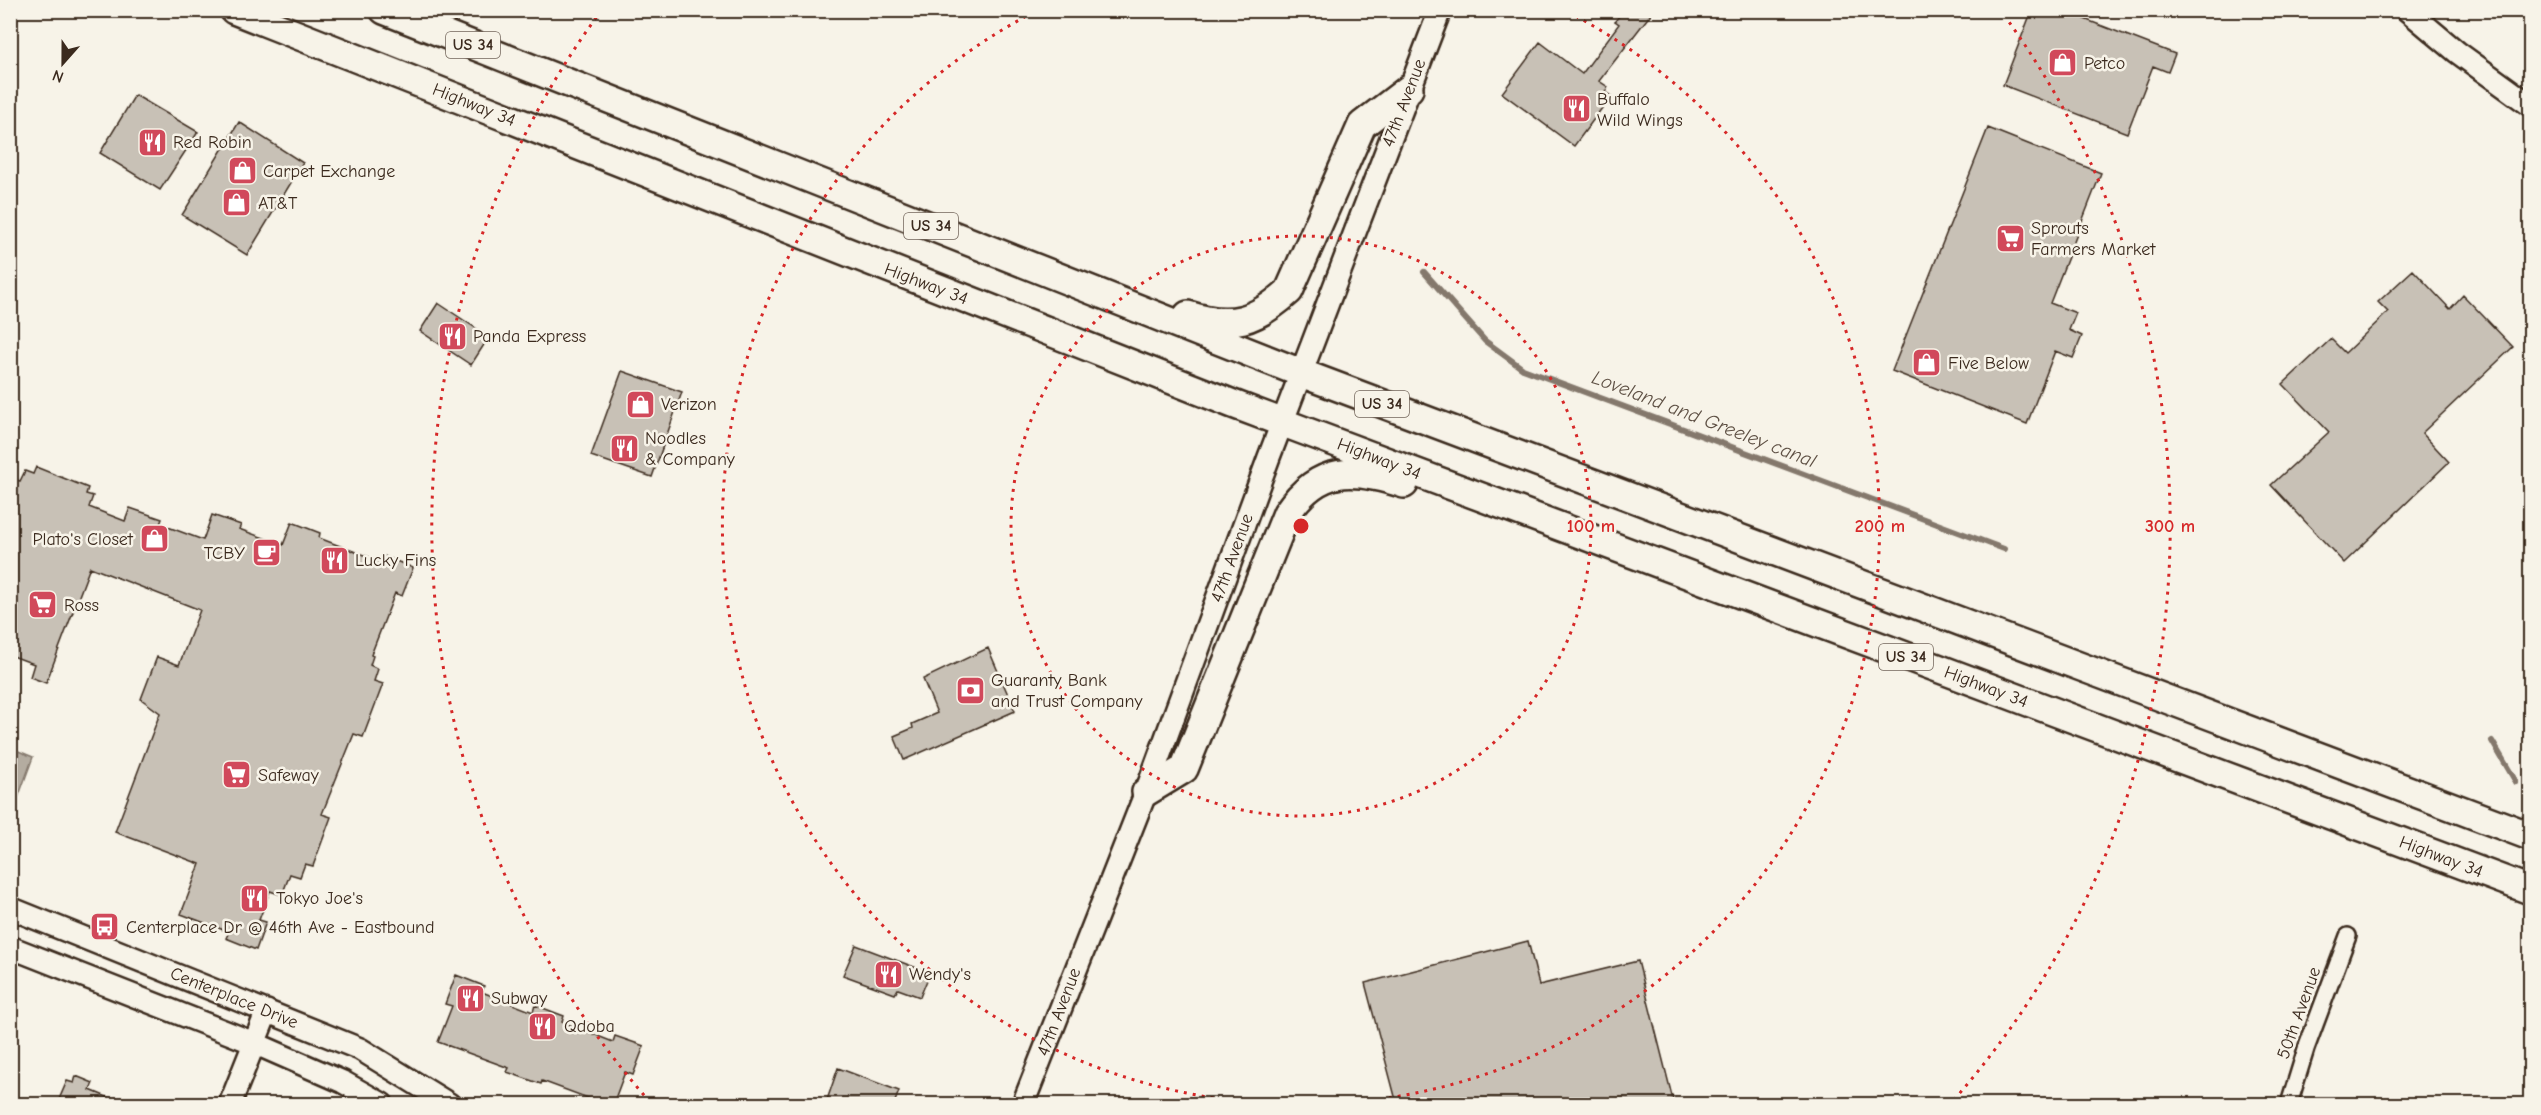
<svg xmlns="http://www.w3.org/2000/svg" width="2541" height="1115" font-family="'Comic Neue',sans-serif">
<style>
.water{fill:#b4aca0;stroke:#84786c;stroke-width:1.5}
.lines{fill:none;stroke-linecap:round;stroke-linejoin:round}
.stream{stroke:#84786c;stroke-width:6}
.building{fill:#c8c1b6;stroke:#3b2a1e;stroke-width:1.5}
.street-casing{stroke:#3b2a1e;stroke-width:20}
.secondary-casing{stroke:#3b2a1e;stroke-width:26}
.highway-casing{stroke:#3b2a1e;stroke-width:32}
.street{stroke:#f7f3e8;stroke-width:15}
.secondary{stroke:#f7f3e8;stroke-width:21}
.highway{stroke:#f7f3e8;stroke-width:27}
.ring{fill:none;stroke:#d62828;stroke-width:3;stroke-dasharray:3 6}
.labels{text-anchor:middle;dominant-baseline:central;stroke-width:5;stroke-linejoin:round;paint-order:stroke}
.shield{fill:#f7f3e8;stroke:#73665b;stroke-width:1.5}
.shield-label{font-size:16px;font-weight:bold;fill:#3b2a1e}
.poi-label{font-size:18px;fill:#3b2a1e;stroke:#f7f3e8;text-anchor:start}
.street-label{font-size:18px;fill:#3b2a1e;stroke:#f7f3e8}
.water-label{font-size:20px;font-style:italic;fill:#5f5145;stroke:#f7f3e8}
.centre{fill:#d62828;stroke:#f7f3e8;stroke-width:3}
.ring-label{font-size:18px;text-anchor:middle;font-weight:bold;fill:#d62828;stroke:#f7f3e8;stroke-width:5;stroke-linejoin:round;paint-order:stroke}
</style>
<rect width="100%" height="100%" fill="#f7f3e8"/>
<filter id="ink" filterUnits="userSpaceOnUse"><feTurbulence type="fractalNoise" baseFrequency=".0167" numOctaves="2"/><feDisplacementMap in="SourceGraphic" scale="12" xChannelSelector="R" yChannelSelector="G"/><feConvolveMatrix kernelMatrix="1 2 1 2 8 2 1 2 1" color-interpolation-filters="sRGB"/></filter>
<g filter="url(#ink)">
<path class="water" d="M11,748L33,757L11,817Z"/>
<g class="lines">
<path class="stream" d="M1424,272L1485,341L1523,369L2004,549
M2492,741L2516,782"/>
</g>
<path class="building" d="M1624,10H1654L1599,81L1608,87L1605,92L1611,96L1574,146L1502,93L1540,42L1582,74L1619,24L1615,21Z
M2032,10H2061L2175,54L2168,72L2153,66L2127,133L2003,85Z
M135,95L198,132L160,190L100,153Z
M239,122L303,163L247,255L182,215Z
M1988,128L2101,173L2050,303L2076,313L2069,330L2082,336L2073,358L2055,351L2027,424L1892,371Z
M2413,270L2450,309L2463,295L2513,347L2422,433L2449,462L2344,563L2271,485L2329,432L2283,384L2331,339L2345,353L2388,312L2378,302Z
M438,303L489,337L471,365L420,331Z
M622,371L682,392L652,477L591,456Z
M36,467L88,488L86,494L93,496L89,507L125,521L130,508L162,519L160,524L203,540L212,515L241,525L239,529L283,545L292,522L320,533L319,538L382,562L384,556L413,568L402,596L395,593L371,655L373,656L370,665L378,669L374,681L383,684L363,737L354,734L322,814L331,817L313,866L305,864L300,877L290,874L282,895L270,891L259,920L266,922L256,950L226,938L229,932L181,914L200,864L115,832L160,713L141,699L157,657L179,665L200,610L90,567L46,683L30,677L34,664L10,655V478L20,481L25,471L33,474Z
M988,648L1015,711L904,760L894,736L913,728L912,724L937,713L923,679Z
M1528,941L1539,985L1638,961L1674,1104H1397L1365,983Z
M856,945L930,973L920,997L898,989L895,994L843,975Z
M456,975L484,986L482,992L533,1012L535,1005L564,1016L562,1022L613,1042L615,1036L644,1046L633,1075L625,1072L613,1104H604L542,1081L541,1084L507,1072L509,1068L438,1042L452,1006L445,1004Z
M838,1068L899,1091L894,1104H840L827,1100Z
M76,1076L93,1083L90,1090L124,1104H57L67,1081L74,1083Z"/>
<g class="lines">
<defs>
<path id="street" d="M2289,1104L2306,1049L2348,936"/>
<path id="secondary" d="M2407,10L2457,52L2530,105
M10,908L360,1049L449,1104
M10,947L254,1043L343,1082L382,1104
M230,1104L267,1011
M1023,1104L1146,792L1269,457L1440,10"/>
<path id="highway" d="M234,10L1233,404L2530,890
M384,10L1301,373L2530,836
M1188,315C1231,329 1256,321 1289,291L1362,125L1409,89
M1146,792L1184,769L1287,513C1319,465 1353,468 1404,484"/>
</defs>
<use href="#street" class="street-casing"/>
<use href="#secondary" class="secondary-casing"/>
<use href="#highway" class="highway-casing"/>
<use href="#street" class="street"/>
<use href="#secondary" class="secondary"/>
<use href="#highway" class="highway"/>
</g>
</g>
<g class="ring">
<circle cx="1301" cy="526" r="290"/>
<path d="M1276 1104A579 579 0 0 1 1034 12M1568 12A579 579 0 0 1 1326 1104"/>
<path d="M650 1102A869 869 0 0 1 598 15M2004 15A869 869 0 0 1 1952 1102"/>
</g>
<defs>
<symbol id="shop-square" viewBox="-11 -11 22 22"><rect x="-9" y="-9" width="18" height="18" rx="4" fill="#d1495b" stroke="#f7f3e8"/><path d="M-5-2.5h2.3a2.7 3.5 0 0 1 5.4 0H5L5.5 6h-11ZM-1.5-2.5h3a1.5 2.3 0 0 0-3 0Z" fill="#fff"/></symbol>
<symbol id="restaurant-square" viewBox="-11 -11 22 22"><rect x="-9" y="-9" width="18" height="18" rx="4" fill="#d1495b" stroke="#f7f3e8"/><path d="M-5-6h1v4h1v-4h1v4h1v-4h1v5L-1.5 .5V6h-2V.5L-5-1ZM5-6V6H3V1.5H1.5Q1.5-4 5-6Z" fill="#fff"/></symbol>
<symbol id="supermarket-square" viewBox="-11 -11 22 22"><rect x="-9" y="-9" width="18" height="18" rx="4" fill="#d1495b" stroke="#f7f3e8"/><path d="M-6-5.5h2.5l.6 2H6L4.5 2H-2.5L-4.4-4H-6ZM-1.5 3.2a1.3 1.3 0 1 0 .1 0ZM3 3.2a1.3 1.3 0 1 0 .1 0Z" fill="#fff"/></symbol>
<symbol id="cafe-square" viewBox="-11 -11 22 22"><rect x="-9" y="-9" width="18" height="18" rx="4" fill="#d1495b" stroke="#f7f3e8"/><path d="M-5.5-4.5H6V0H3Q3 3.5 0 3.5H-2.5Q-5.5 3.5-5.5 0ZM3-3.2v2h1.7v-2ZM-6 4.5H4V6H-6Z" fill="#fff"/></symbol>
<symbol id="bank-square" viewBox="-11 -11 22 22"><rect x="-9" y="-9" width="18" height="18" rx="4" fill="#d1495b" stroke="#f7f3e8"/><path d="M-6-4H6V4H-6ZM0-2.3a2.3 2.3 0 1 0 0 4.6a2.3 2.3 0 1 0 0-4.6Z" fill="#fff"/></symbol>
<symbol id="bus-square" viewBox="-11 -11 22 22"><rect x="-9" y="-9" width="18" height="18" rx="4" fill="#d1495b" stroke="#f7f3e8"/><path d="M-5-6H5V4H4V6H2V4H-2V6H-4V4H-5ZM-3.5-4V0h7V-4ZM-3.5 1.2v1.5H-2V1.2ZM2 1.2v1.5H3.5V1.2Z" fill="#fff"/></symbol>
</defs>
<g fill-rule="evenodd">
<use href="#shop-square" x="2046" y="46" width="33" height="33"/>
<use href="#restaurant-square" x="1560" y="92" width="33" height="33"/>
<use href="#restaurant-square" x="136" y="126" width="33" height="33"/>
<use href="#shop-square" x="226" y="154" width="33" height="33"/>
<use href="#shop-square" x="220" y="186" width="33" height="33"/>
<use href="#supermarket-square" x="1994" y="222" width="33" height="33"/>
<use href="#restaurant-square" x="436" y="320" width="33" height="33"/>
<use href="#shop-square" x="1910" y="346" width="33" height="33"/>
<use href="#shop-square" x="624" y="388" width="33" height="33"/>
<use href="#restaurant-square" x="608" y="432" width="33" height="33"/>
<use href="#shop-square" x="138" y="522" width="33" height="33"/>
<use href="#cafe-square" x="250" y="536" width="33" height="33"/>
<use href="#restaurant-square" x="318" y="544" width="33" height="33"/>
<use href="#supermarket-square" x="26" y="588" width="33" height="33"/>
<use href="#bank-square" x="954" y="674" width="33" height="33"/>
<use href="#supermarket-square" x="220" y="758" width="33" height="33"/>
<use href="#restaurant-square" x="238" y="882" width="33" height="33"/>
<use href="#bus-square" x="88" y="910" width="33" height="33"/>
<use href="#restaurant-square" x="872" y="958" width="33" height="33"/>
<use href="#restaurant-square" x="454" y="982" width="33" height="33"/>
<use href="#restaurant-square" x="526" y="1010" width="33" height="33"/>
</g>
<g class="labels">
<g class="shield">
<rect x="446" y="32" width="54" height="26" rx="4.5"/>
<rect x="904" y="213" width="54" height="26" rx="4.5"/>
<rect x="1355" y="391" width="54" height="26" rx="4.5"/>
<rect x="1879" y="644" width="54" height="26" rx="4.5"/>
</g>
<g class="shield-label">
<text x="473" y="45">US 34</text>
<text x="931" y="226">US 34</text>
<text x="1382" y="404">US 34</text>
<text x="1906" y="657">US 34</text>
</g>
<g class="poi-label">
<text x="2084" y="63">Petco</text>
<text x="1597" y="99">Buffalo<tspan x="1597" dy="21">Wild Wings</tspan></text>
<text x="173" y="142">Red Robin</text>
<text x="263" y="171">Carpet Exchange</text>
<text x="258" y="203">AT&amp;T</text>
<text x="2031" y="228">Sprouts<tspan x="2031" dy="21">Farmers Market</tspan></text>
<text x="473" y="336">Panda Express</text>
<text x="1948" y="363">Five Below</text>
<text x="661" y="404">Verizon</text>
<text x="645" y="438">Noodles<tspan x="645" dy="21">&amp; Company</tspan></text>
<text x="133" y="539" text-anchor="end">Plato's Closet</text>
<text x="245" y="553" text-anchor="end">TCBY</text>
<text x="355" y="560">Lucky Fins</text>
<text x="64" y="605">Ross</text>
<text x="991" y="680">Guaranty Bank<tspan x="991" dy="21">and Trust Company</tspan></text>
<text x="258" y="775">Safeway</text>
<text x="276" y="898">Tokyo Joe's</text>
<text x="126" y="927">Centerplace Dr @ 46th Ave - Eastbound</text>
<text x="909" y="974">Wendy's</text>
<text x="491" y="998">Subway</text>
<text x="564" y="1026">Qdoba</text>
</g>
<g class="street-label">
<text transform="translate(1404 103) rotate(-69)">47th Avenue</text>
<text transform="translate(474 105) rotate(22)">Highway 34</text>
<text transform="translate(926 284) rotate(21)">Highway 34</text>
<text transform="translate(1379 459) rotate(21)">Highway 34</text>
<text transform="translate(1232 558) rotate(-70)">47th Avenue</text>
<text transform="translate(1986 687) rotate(21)">Highway 34</text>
<text transform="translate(2441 857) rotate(21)">Highway 34</text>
<text transform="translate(234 998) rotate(22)">Centerplace Drive</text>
<text transform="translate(1059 1012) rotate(-69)">47th Avenue</text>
<text transform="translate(2299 1013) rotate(-70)">50th Avenue</text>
</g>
<g class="water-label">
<text transform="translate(1704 419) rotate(21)">Loveland and Greeley canal</text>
</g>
</g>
<circle cx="1301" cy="526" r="9" class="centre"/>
<g class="ring-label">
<text x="1591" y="532">100 m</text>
<text x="1880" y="532">200 m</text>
<text x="2170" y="532">300 m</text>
</g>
<rect width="2541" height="1115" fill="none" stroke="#f7f3e8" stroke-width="36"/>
<rect x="18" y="18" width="2505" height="1079" fill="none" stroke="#3b2a1e" stroke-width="2" filter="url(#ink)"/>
<g transform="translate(63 63) rotate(201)" stroke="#f7f3e8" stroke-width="4.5" paint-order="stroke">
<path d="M0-4.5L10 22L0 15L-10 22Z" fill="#3b2a1e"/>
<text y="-9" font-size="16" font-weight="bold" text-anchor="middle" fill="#3b2a1e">N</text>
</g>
</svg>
